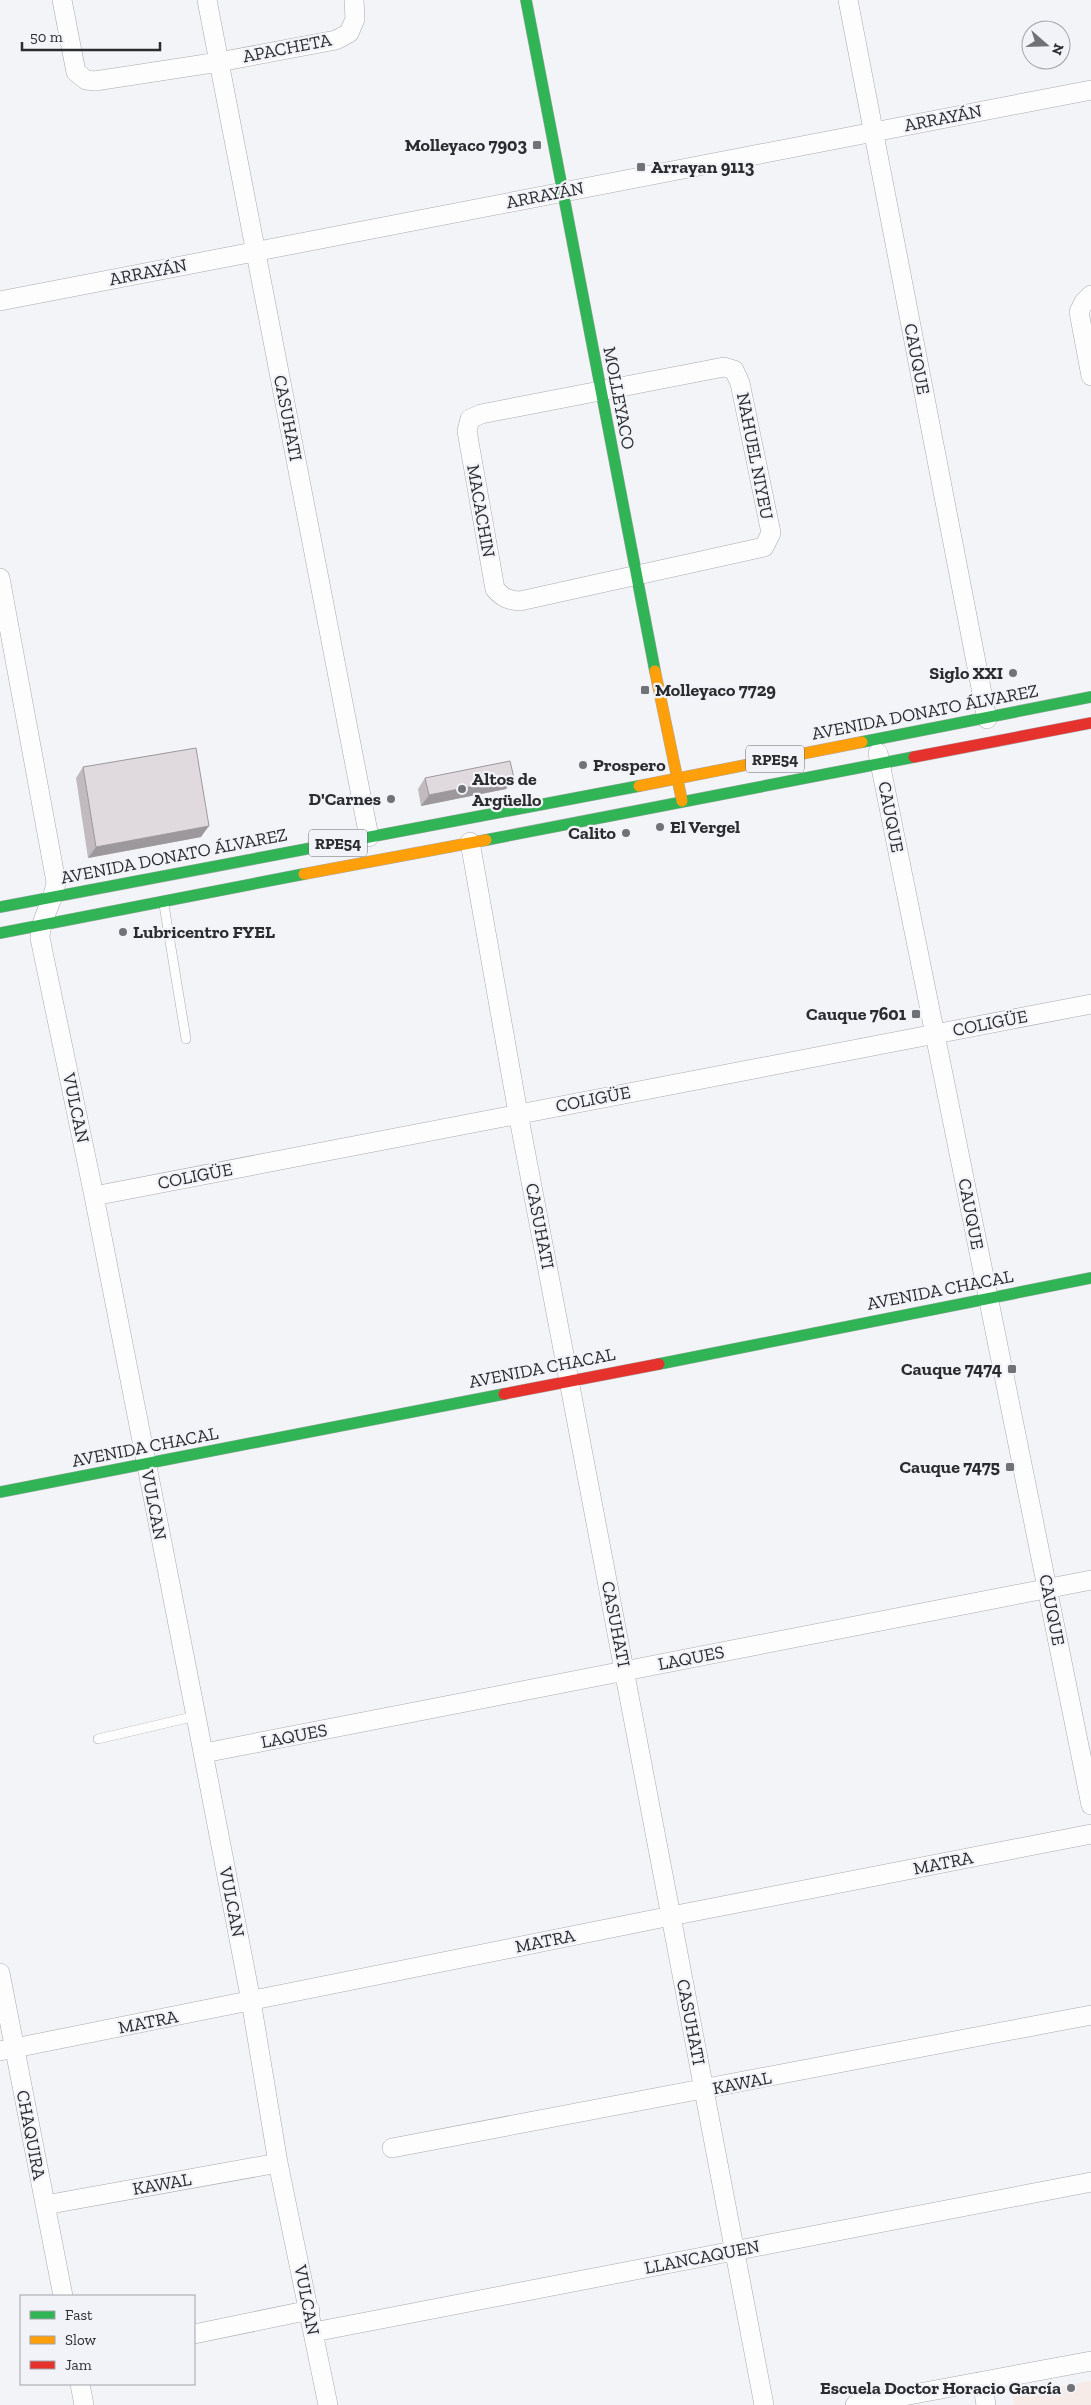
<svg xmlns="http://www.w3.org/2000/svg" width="1091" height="2405" font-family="'Zilla Slab',serif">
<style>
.education{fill:#f7ebe7}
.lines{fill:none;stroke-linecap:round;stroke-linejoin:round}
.lane-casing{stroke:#a9aaad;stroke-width:10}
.street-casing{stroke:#a9aaad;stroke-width:20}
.fast-casing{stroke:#a9aaad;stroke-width:12}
.slow-casing{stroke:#a9aaad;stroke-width:12}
.jam-casing{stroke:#a9aaad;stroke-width:12}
.lane{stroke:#fdfdfe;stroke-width:9}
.street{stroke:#fdfdfe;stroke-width:19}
.fast{stroke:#30b455;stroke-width:11}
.slow{stroke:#ff9f0a;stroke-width:11}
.jam{stroke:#e5322d;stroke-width:11}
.wall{fill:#c1bbbf}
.shaded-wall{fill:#9d989b}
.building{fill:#e0d9de;stroke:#9d989b}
.poi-dot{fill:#717275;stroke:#f2f3f9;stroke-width:2}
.labels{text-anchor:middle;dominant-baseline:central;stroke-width:4.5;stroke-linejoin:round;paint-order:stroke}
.shield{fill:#f2f3f9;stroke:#67686b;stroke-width:1}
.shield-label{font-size:16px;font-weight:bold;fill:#2b2c2e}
.street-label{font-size:18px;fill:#2b2c2e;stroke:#f2f3f9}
.poi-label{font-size:18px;font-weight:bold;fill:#2b2c2e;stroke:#f2f3f9;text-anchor:end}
</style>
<rect width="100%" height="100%" fill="#f3f4f8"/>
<path class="education" d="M1091,2381V2405H1014L1012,2395Z"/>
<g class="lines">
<defs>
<path id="lane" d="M164,905L186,1039
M98,1739L196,1716"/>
<path id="street" d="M62,0L76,72L86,80L95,81L219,62L336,40L349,33L355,19L354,0
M207,0L369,837
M848,0L987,719
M1091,295L1084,302L1079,312L1091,376
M0,301L1091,90
M724,367L734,370L740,383L771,533L764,547L520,601C508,600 503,598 495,589L467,431L470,419L481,414Z
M0,578L56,882C54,902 40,918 40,938L94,1196L196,1716L251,2001L278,2163L328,2405
M878,753L1091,1805
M470,842L518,1113L764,2405
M94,1196L1091,1004
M204,1753L1091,1580
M0,1973L63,2296
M0,2051L671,1916L1091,1834
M392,2148L1091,2015
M45,2205L278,2163
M314,2332L1091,2182
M194,2334L310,2310
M982,2381L986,2405
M80,2384L84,2405
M855,2405L1091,2361"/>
<path id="fast" d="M526,0L655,671
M862,742L1091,697
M486,840L914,757
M0,907L639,786
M0,933L304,874
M659,1364L1091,1278
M0,1492L504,1394"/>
<path id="slow" d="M655,671L682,801
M639,786L862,742
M304,874L486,840"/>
<path id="jam" d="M914,757L1091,723
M504,1394L659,1364"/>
</defs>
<use href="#lane" class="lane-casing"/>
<use href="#street" class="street-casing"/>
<use href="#fast" class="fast-casing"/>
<use href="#slow" class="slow-casing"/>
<use href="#jam" class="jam-casing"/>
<use href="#lane" class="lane"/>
<use href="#street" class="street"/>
<use href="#fast" class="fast"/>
<use href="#slow" class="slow"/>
<use href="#jam" class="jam"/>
</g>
<path class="wall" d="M83,767L201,837L88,858L76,778Z
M425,778L506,789L421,806L418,789Z"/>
<path class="shaded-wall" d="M514,778L506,789L421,806L429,795Z
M209,826L201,837L88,858L96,847Z"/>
<path class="building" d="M196,748L209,826L96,847L83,767Z
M510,761L514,778L429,795L425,778Z"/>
<g class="poi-dot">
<rect x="532" y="140" width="10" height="10" rx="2.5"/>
<rect x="636" y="162" width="10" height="10" rx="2.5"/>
<circle cx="1013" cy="673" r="5"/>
<rect x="640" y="685" width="10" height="10" rx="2.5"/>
<circle cx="583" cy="765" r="5"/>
<circle cx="462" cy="789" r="5"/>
<circle cx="391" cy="799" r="5"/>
<circle cx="660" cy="827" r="5"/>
<circle cx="626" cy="833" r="5"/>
<circle cx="123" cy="932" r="5"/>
<rect x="911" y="1009" width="10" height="10" rx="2.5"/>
<rect x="1007" y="1364" width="10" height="10" rx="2.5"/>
<rect x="1005" y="1462" width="10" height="10" rx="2.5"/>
<circle cx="1071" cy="2388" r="5"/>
</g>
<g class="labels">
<g class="shield">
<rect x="746" y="745.5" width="58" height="27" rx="4"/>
<rect x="309" y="829.5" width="58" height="27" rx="4"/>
</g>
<g class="shield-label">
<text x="775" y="759">RPE54</text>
<text x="338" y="843">RPE54</text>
</g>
<g class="street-label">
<text transform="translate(287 48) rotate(-11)">APACHETA</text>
<text transform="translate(943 118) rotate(-11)">ARRAYÁN</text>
<text transform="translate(545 195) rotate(-11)">ARRAYÁN</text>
<text transform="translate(148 272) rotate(-11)">ARRAYÁN</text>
<text transform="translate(917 359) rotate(79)">CAUQUE</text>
<text transform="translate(619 398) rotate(79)">MOLLEYACO</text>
<text transform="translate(288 418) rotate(79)">CASUHATI</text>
<text transform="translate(755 456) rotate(79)">NAHUEL NIYEU</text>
<text transform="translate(481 511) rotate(80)">MACACHIN</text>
<text transform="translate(925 712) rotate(-11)">AVENIDA DONATO ÁLVAREZ</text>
<text transform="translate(891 817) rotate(79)">CAUQUE</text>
<text transform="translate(174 856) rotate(-11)">AVENIDA DONATO ÁLVAREZ</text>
<text transform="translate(990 1023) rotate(-11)">COLIGÜE</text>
<text transform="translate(593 1099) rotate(-11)">COLIGÜE</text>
<text transform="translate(76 1108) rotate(78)">VULCAN</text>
<text transform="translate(195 1176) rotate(-11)">COLIGÜE</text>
<text transform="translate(971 1214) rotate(79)">CAUQUE</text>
<text transform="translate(540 1226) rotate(79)">CASUHATI</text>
<text transform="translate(940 1290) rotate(-11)">AVENIDA CHACAL</text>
<text transform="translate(542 1368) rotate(-11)">AVENIDA CHACAL</text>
<text transform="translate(145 1447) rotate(-11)">AVENIDA CHACAL</text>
<text transform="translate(154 1505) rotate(79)">VULCAN</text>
<text transform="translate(1052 1610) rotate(79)">CAUQUE</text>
<text transform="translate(616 1624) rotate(79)">CASUHATI</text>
<text transform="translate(691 1658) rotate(-11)">LAQUES</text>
<text transform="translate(294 1736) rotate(-11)">LAQUES</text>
<text transform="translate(943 1863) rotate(-11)">MATRA</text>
<text transform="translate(232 1902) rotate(79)">VULCAN</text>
<text transform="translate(545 1941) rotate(-11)">MATRA</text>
<text transform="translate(148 2022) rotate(-11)">MATRA</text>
<text transform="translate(691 2022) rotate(79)">CASUHATI</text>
<text transform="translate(742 2083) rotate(-11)">KAWAL</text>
<text transform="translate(31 2135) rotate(79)">CHAQUIRA</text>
<text transform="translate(162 2184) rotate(-10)">KAWAL</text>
<text transform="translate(702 2257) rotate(-11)">LLANCAQUEN</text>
<text transform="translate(307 2300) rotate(79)">VULCAN</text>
</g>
<g class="poi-label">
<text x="527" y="145">Molleyaco 7903</text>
<text x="651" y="167" text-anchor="start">Arrayan 9113</text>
<text x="1003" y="673">Siglo XXI</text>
<text x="655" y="690" text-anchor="start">Molleyaco 7729</text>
<text x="593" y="765" text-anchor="start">Prospero</text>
<text x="472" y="779" text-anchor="start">Altos de<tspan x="472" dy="21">Argüello</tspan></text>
<text x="381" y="799">D'Carnes</text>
<text x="670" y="827" text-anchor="start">El Vergel</text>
<text x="616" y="833">Calito</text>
<text x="133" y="932" text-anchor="start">Lubricentro FYEL</text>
<text x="906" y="1014">Cauque 7601</text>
<text x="1002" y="1369">Cauque 7474</text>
<text x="1000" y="1467">Cauque 7475</text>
<text x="1061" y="2388">Escuela Doctor Horacio García</text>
</g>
</g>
<rect x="20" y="2295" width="175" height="90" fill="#f2f3f9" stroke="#a2a3a8"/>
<rect x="30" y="2311" width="25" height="8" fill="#30b455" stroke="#a2a3a8"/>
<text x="65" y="2320" font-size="15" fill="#2b2c2e">Fast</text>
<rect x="30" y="2336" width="25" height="8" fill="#ff9f0a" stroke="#a2a3a8"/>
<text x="65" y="2345" font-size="15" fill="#2b2c2e">Slow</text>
<rect x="30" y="2361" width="25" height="8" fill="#e5322d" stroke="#a2a3a8"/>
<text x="65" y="2370" font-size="15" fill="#2b2c2e">Jam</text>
<g transform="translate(1046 45) rotate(110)"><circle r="24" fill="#f2f3f9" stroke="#a2a3a8"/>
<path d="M0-4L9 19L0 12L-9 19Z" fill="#717275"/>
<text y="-8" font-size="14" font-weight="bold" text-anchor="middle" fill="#2b2c2e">N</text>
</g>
<path d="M22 42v8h138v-8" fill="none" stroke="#2b2c2e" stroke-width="2.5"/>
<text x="30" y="42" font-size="15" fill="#2b2c2e" stroke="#f2f3f9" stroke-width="4" paint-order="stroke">50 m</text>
</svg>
